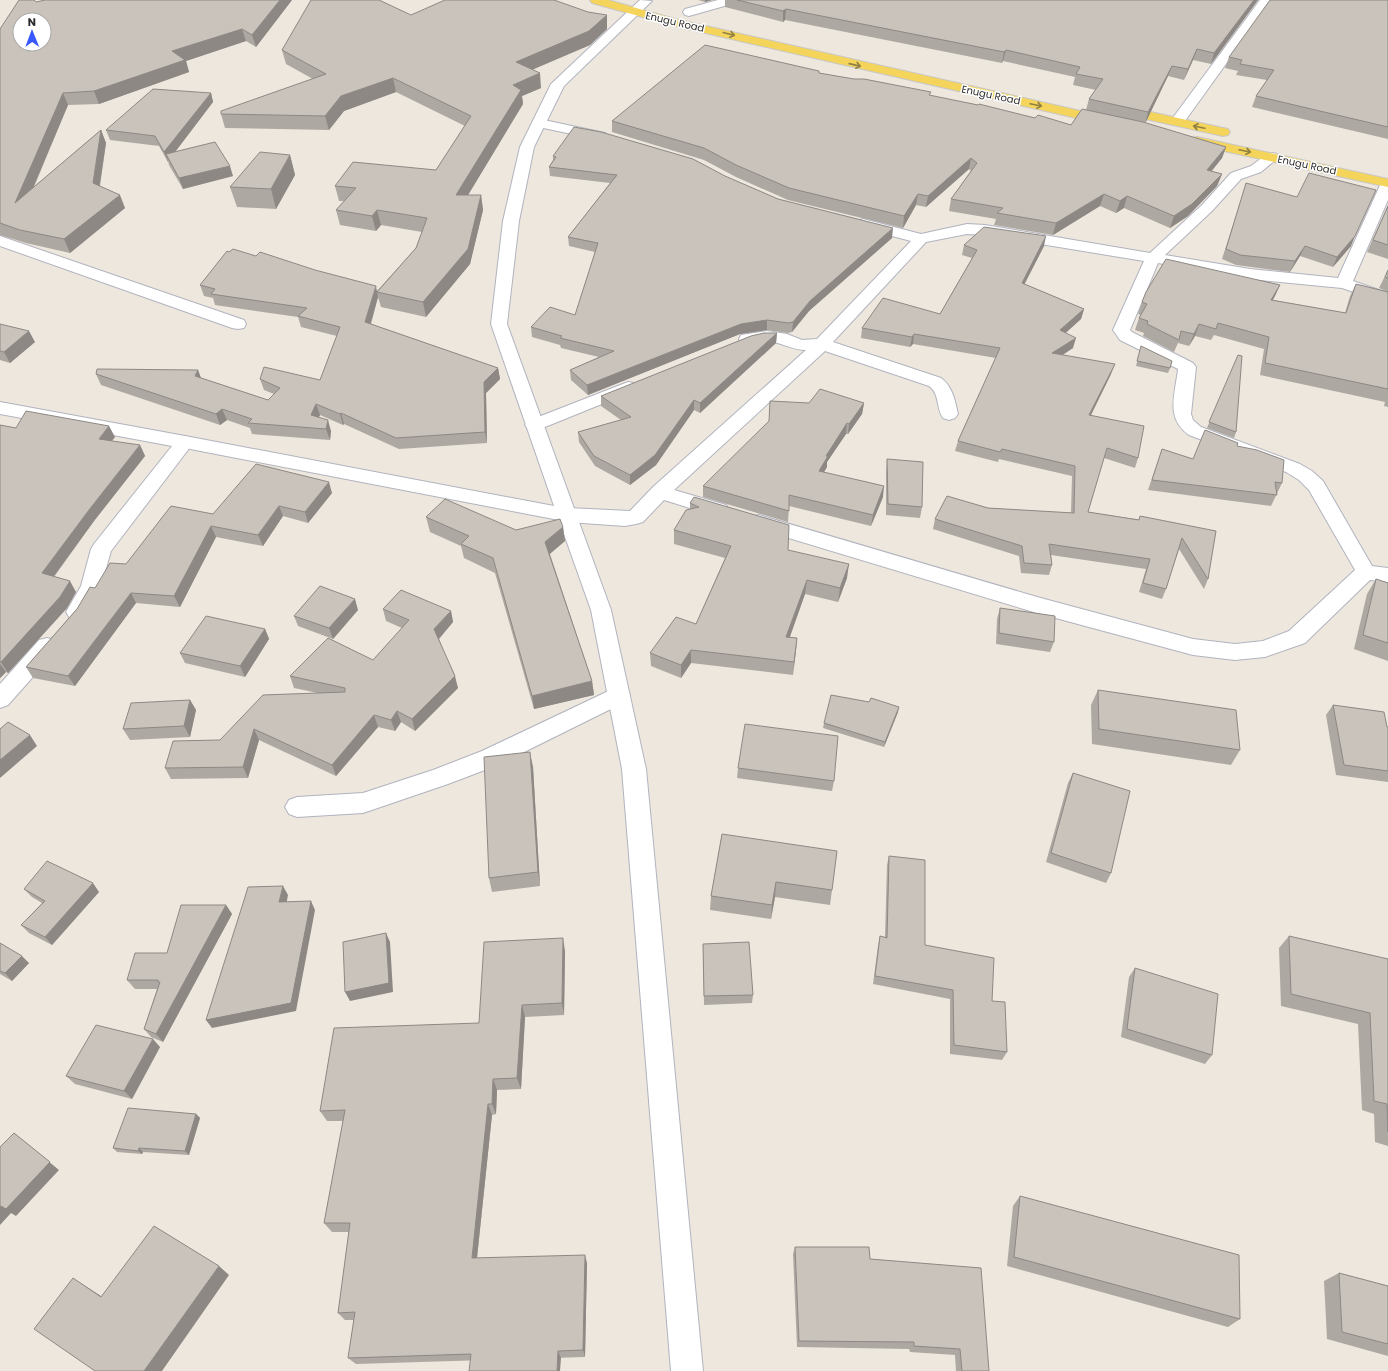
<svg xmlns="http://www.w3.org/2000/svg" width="1388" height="1371" font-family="Poppins,sans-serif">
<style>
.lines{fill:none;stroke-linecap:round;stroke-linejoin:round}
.minor-casing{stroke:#b1b3bf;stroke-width:2}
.tertiary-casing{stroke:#b1b3bf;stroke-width:2}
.primary-casing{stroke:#c8c8c8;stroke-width:2}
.minor{fill:#fff;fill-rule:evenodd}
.tertiary{fill:#fff;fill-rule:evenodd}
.primary{fill:#f4d45b;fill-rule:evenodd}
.wall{fill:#ada8a2}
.shaded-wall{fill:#8d8884}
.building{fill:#c9c3bc;stroke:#8d8884;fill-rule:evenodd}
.oneway{stroke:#908043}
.labels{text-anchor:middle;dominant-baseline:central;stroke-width:3;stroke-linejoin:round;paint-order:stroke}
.far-street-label{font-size:10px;fill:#2b2b2b;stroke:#fff}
</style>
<rect width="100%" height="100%" fill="#ede7dd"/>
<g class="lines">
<defs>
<path id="minor" d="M718,0H737L735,3L689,16L685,15L683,12L685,9Z
M539,119L605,133L607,136L605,139L600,140L534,126L532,123L534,120Z
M1272,153L1277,154L1279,157L1261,172L1241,179L1212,211L1165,255L1250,269L1338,278L1381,183L1383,180L1388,179V200L1353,281L1388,293V304L1342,288L1250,279L1158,263L1130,330L1132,332L1193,363L1196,367L1191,414L1193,420L1201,427L1300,464L1312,471L1323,481L1372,566L1388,568V582L1370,580L1305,643L1265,657L1235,660L1193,655L1037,613L752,527L749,522L752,517L759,515L1037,597L1193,639L1235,644L1263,641L1289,631L1355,570L1309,490L1299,480L1286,472L1189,435C1165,418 1175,395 1178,369L1120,340L1113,330L1144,261L985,235L967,234L926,242L833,342L941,378C953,387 955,401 958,414L955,418L949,420L943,418C936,408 940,394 929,386L825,351L674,490L726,505L729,510L726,515L719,517L664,500L643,522L636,524L625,526L568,522L561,520L558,515L561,510L568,508L630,511L653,487L806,350C793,350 782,343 769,341C759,340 751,345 741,343L739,339L741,335L767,331L787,334L802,340L817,339L911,241L858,227L855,224L858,221L863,219L921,234L967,224L985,225L1150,253L1202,205L1231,173L1251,166L1267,154Z
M0,236L244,320L246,324L244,328L238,329L232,328L0,246Z
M628,382L634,383L637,387L634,391L540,429L534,431L528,429L525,425L528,421Z
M0,402L185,436L191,438L194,442L111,551L101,586L83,617L76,620L69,617L66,612L81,586L91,549L94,544L172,446L0,414Z
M47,638L55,640L58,646L55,652L8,705L0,708V684L39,640Z
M619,686L627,689L630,695L627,701L498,765L448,784L363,813L297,817L289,814L285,807L289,800L297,797L363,793L433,770L482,751Z"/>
<path id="tertiary" d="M640,0L652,1L564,86L534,147L519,221L507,324L611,610L646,769L703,1371H671L622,769L591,610L559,520L185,448L179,446L176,442L179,438L185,436L554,506L491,324L503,221L520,147L551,84Z
M1260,0H1272L1182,125H1172L1170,122L1172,119Z"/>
<path id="primary" d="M590,0H608L675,19L1107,117L1112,118L1114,121L1112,124L1107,125L675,26L592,3Z
M1119,105L1223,128L1228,129L1230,132L1228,135L1223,136L1114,112L1112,109L1114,106Z
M1197,137L1388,179V187L1192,144L1190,141L1192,138Z"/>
</defs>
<use href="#minor" class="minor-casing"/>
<use href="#tertiary" class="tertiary-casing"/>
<use href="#primary" class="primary-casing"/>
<use href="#minor" class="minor"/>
<use href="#tertiary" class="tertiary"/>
<use href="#primary" class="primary"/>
</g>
<path class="wall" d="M292,0L256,47L246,41L186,61L189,72L99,104L68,105L34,187L101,130L106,143L100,186L125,208L70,253L26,243L0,235V29L36,2Z
M698,0H712L705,2Z
M725,0H1258L1211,64L1193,60L1184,80L1168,76L1145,123L1226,147L1222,158L1211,171L1222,174L1217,186L1188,216L1170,228L1124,208L1116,213L1100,206L1053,235L994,225L996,219L949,211L951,199L971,171L969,169L926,207L916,205L903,228L788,200L736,177L704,160L612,132V121L819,71V73L1071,125L1086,110L1089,99L1096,90L1073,85L1075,77L1003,61L1002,63L785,20L783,22L725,7Z
M1388,0V139L1252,107L1256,96L1267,80L1236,75L1238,71L1225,68L1229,57Z
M411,15L607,29L590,45L532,70L541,88L522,96L523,104L468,195H481L483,210L470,264L426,317L381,307L378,297L371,324L498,368L500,379L486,393L487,443L399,449L344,424L343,425L320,415L319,417L331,431L330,440L252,434L250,428L227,420L220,425L101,385L96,374L198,370L201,378L268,400L274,394L264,390L260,379L320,380L337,336L301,327L298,317L215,305L213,298L204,296L200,285L229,252L377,291L416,248L422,232L381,225L376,231L340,225L336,210L344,201H339L335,186L436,170L465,126L396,92L344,111L329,130L225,128L221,114L313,79L286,64L282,50Z
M211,93L213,102L175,152L233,176L183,189L169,165L168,161V162L159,146L110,140L106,130Z
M290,155L295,175L276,209L237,207L230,187Z
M553,156L725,176L778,199L892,238L809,311L792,332L788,333L767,330L740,334L588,395L571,380L570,370L599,357L561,348L560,345L532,337L531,327L575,315L595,252L569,246L568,237L610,183L550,176L549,167L553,160Z
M1246,183L1351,246L1333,267L1300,256L1290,272L1236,265L1222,259L1243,193Z
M1388,205V259L1367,252Z
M964,245L1044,246L1024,284L1084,309L1081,319L1065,333L1073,348L1063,355L1111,374L1091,415L1138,458L1135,468L1104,458L1088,512L1216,531L1208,579L1204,589L1179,549L1166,589L1162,599L1139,592L1146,569L1051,555L1052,565L1049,575L1021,573L1019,556L933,529L935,519L988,508L1071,513L1072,476L999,459L998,462L955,451L958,441L996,358L913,344L910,347L861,338L862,328L940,314L972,258L962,255Z
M1388,270V292L1379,288Z
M1356,284L1388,292V407L1384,406L1385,402L1260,375L1264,349L1214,335L1211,340L1195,336L1189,346L1178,343L1174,352L1143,336L1144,333L1135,330L1139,318L1141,315L1138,314L1142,302L1280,285L1273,300L1345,313L1350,296Z
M0,324L35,342L10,363L0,360Z
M777,333L776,343L700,413L694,410L656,465L630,485L595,466L579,442L578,432L621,420L601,406V396Z
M1141,346L1170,368L1168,373L1136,366Z
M1238,355L1236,432L1234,438L1207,428Z
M809,403H864L862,414L848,434H846L827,462V467L824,472L883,497L871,526L789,506L788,522L703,497V486Z
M0,425L16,428L115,437L112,441L140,445L145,456L94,521L54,577L76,592L67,608L8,673L6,672L0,678Z
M1237,446L1282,483L1271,506L1148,490L1162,449L1193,459Z
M887,459L922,507L920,518L886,515V471Z
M332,493L308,523L283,516L263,546L216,537L180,607L136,603L75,686L33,678L26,667L95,588L126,564L213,514Z
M690,503L847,578L838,602L805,594L790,637L797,638L793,675L691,663L681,678L651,666L650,653L696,624L725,558L674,544V530L690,509Z
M426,517L516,530L563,527L565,541L550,554L592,681L594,695L534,709L495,573L464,558L461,546L430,532Z
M1376,579L1388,583V661L1354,649L1367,594Z
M1000,608L1054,642L1050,652L996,644L997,619Z
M383,609L451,611L453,622L439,639L458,688L415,731L401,722L395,731L378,727L336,776L259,740L248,778L171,779L165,768L318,693L294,688L290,676L373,660L402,628L386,621Z
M358,610L333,639L298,626L294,616Z
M265,629L269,639L245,677L185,663L180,653Z
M1098,690L1240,750L1231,765L1092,744L1091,705Z
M190,700L196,710L190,737L130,740L123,729Z
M1333,705L1388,727V782L1336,775L1326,715Z
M898,712L884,747L823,728L824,723Z
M533,767L540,886L492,892L489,878Z
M738,768L834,781L832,791L737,778Z
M1073,773L1111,873L1106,883L1046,862L1068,783Z
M722,834L832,890L830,905L775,897L771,919L710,910L711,896Z
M889,856L925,945L992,1001L1007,1052L1002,1060L950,1054V999L873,984L878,946L880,936L885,937L887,865Z
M24,889L99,892L52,945L29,933L21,925L42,903L32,897Z
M226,905L232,914L163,1042L151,1037L144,1029L157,989H135L127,980L167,953Z
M1289,936L1388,959V1146L1375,1142L1374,1114L1362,1110L1358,1024L1281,1006L1279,948Z
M0,943L29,963L12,981L0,974Z
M703,944L753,995L752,1003L704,1005Z
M565,951L564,1015L525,1017L521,1089L497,1090L496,1114L492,1115L477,1258L587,1263L585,1357L356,1364L348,1358L354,1320H345L338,1313L349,1232H332L324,1223L343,1121H327L320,1111L479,1023Z
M1135,968L1212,1055L1205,1064L1121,1037L1129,977Z
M160,1047L132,1099L75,1084L66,1076Z
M196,1114L200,1118L189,1155L143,1152L142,1154L117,1152L113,1148Z
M1020,1196L1240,1319L1228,1327L1007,1266L1013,1206Z
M795,1247L870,1259L989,1371H956L955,1355L910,1352L909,1349L797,1347L793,1254Z
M1339,1273L1388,1286V1356L1327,1339L1324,1281Z"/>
<path class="shaded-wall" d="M280,0H292L256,47L252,35Z
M705,0H712L705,2Z
M1254,0H1258L1211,64L1214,53Z
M786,9L785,20L783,22V11Z
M607,15V29L590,45L517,76L516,62Z
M242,29L246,41L186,61L189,72L99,104L94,91L172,51Z
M1197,49L1193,60L1184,80L1188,69Z
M1006,50L1003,61L1002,63L1004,52Z
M1172,66L1168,76L1145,124L1148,112Z
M540,73L541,88L522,96L523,104L459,210L456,195L513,85Z
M393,78L396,92L344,111L329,130L325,116L341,96Z
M63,93L68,105L21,216L15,203Z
M211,93L213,102L169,160L166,154L168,161V162L164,152Z
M101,130L106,143L98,196L93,183Z
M1226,147L1222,158L1203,182L1207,170Z
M290,155L295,175L276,209L271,189Z
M971,158L969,169L926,207L928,196Z
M230,166L233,176L183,189L179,178Z
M1222,174L1217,186L1188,216L1170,228L1174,216Z
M918,194L916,205L903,228L904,216Z
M1104,194L1100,206L1053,235L1056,223Z
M120,195L125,208L70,253L64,239Z
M481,195L483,210L470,264L426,317L423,302Z
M1127,196L1124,208L1116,213L1120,201Z
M377,210L381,225L376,231L372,216Z
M893,228L892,238L809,311L792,332L793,322L810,301Z
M1046,236L1044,246L1020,293L1022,283Z
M1355,236L1351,246L1333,267L1337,257Z
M1305,246L1300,256L1290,272L1295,261Z
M1280,285L1275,296L1266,311L1271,300Z
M376,286L378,297L368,333L365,322Z
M1084,309L1081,319L1058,340L1060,330Z
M767,320V330L740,334L588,395L587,385L741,324Z
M1199,324L1195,336L1189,346L1194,334Z
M29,331L35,342L10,363L4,352Z
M777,333L776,343L700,413V403Z
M914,334L913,344L910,347L912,337Z
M1076,338L1073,348L1049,363L1052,353Z
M1115,364L1111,374L1086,425L1089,415Z
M498,368L500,379L486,393L487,443L485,432L484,382Z
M198,370L202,381L195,376Z
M694,400V410L656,465L630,485V475Z
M864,403L862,414L848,434L849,424Z
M316,404L320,415L314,426L311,415Z
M222,409L227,420L220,425L216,414Z
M341,413L344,424L343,425L340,414Z
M328,420L331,431L330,440L326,429Z
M847,423L846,434L827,462V467L818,482L819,471L826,456Z
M109,426L115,437L105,449L99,439Z
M140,445L145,456L94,521L48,584L42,573L89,510Z
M329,482L332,493L308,523L305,512Z
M884,486L883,497L871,526L873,515Z
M279,506L283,516L263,546L258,535Z
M211,526L216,537L180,607L174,596Z
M563,527L565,541L547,556L545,542Z
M849,564L847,578L838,602L840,588Z
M807,580L805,594L785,650L786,637Z
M70,581L76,592L67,608L8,673L1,662Z
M131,593L136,603L75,686L68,676Z
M355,599L358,610L333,639L329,628Z
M451,611L453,622L437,641L434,629Z
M265,629L269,639L245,677L240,666Z
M797,638L796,651L793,675L794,662Z
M691,650V663L681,678V665Z
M0,664L6,672L0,678Z
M455,676L458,688L415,731L412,719Z
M592,681L594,695L534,709L532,696Z
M190,700L196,710L190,737L184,726Z
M899,707L898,712L884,747L885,742Z
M397,711L401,722L395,731L391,720Z
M374,715L378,727L336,776L332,765Z
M254,729L259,740L248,778L243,767Z
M30,735L37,746L0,778V760Z
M530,752L533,767L540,886L538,872Z
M776,882L775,897L771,919L772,905Z
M93,883L99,892L52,945L45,937Z
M283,886L288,895L285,911L279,902Z
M311,901L315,910L296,1011L212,1028L206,1020Z
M226,905L232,914L163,1042L156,1034Z
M386,933L390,942L393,992L350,1001L345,992Z
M563,938L565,951L564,1015L562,1003Z
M22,956L29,963L12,981L5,973Z
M522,1005L525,1017L521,1089L517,1078Z
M153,1039L160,1047L132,1099L124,1091Z
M493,1079L497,1090L496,1114L492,1104Z
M488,1104L492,1115L476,1267L472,1258Z
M196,1114L200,1118L189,1155L185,1151Z
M14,1133L59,1170L16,1216L11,1213L0,1225V1207Z
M139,1148L143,1152L142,1154L138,1151Z
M585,1255L587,1263L585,1357L583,1350Z
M219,1266L229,1275L162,1371H144Z
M73,1278L115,1305L101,1297Z
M558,1351L561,1358L560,1371H557Z"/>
<path class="building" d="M19,0H34L36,2L45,0H280L252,35L242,29L172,51L185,60L94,91L63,93L15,203L101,130L93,183L120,195L64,239L20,230L0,223V29ZM20,20H44V44H20Z
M311,0H379L411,15L445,0H554L588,12L607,15L589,31L516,62L540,73L513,85L521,90L456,195H481L468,249L423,302L377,292L416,248L427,218L377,210L372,216L336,210L356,188L335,186L353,162L436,170L471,116L393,78L341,96L325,116L221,114V111L326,74L282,50Z
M737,0H1254L1214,53L1197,49L1188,69L1172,66L1148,112L1089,99L1103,79L1076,74L1080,67L1006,50L1004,52L786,9L783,11Z
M1270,0H1388V127L1256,96L1274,70L1240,64L1242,60L1229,57Z
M705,45L819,71V73L854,79H864L931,92L929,95L978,105L979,104L1035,118L1038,115L1071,125L1082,109L1143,122L1226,147L1207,170L1222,174L1192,204L1174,216L1127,196L1120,201L1104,194L1056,223L997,213L1003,208L951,199L977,163L971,158L928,196L918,194L904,216L789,188L736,165L704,148L612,121Z
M153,89L211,93L164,152L155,136L106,130Z
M574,127L601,132L693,159L725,176L778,199L893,228L810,301L793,322L788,323L767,320L741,324L587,385L570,370L614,351L560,338L562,336L531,327L550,307L575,315L598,243L568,237L617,175L549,167L556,157L553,156Z
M215,142L230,166L179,178L166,154Z
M260,152L290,155L271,189L230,187Z
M1309,173L1376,190L1355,236L1337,257L1305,246L1295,261L1240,255L1226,249L1246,183L1297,197Z
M1388,206V245L1373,240Z
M984,227L1046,236L1022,283L1084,309L1060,330L1076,338L1052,353L1115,364L1089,415L1144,426L1138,458L1107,448L1088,512L1139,520L1140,516L1216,531L1208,579L1182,538L1166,589L1143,583L1150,559L1049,544L1052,565L1024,563L1022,546L935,519L947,496L988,508L1074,513L1075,466L1002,449L1000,452L958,441L1000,348L914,334L912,337L862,328L883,298L940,314L977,250L964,245Z
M233,249L256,256L260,252L315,270L376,286L365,322L498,368L484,382L485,432L396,438L341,413L340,414L316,404L311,415L328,420L326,429L248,423L252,419L222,409L216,414L96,374L97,369L198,370L195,376L268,400L280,388L260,379L264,367L320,380L340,327L298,316L307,308L211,294L215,289L200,285L227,251L229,252Z
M1166,259L1280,285L1271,300L1346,313L1356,284L1388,292V389L1265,363L1269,337L1218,323L1216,329L1199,324L1194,334L1181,331L1179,340L1147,324L1148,321L1139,318L1147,304L1142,302L1146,292Z
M1388,270V278L1385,277Z
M0,324L29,331L4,352L0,351Z
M764,333H777L700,403L694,400L655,455L630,475L594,456L578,432L631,417L601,396L751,336Z
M1141,346L1172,361L1170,368L1137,361Z
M1238,355L1242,356L1236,432L1209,422Z
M820,389L864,403L849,424L847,423L826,456H828L819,471L884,486L873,515L789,495V511L703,486L769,421L770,401L809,403Z
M26,411L109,426L99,439L140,445L89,510L42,573L70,581L60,597L1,662H0V425L16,428Z
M1205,430L1238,443L1237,446L1257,450L1284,460L1282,483L1275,482L1277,495L1152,480L1162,449L1193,459Z
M887,459L923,462L922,507L888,504Z
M256,464L329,482L305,512L279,506L258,535L211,526L174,596L131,593L68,676L26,667L77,609L90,587L95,588L110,563L126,564L171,506L213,514Z
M694,497L789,525L788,550L849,564L840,588L807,580L786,637L797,638L794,662L691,650L681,665L650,653L676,617L696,624L731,546L674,530L686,510L699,507L690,503Z
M445,499L516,530L560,519L563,527L545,542L592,681L532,696L493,558L461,544L469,536L426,517Z
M1376,579L1388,583V643L1363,635Z
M320,586L355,599L329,628L294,616Z
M401,590L451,611L434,629L455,676L412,719L397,711L391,720L374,715L332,765L254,729L243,767L165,768L173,741L220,740L263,695L345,692V688L290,676L328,638L373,660L409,620L383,609Z
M1000,608L1055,616L1054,642L999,633Z
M206,616L265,629L240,666L180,653Z
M1098,690L1236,710L1240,750L1099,729Z
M831,695L869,702L871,698L899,707L885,742L824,723Z
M190,700L184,726L123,729L131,703Z
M1333,705L1384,712L1387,727H1388V771L1344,765Z
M8,722L30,735L0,760V729Z
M745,724L838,736L834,781L738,768Z
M530,752L538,872L489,878L484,757Z
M1073,773L1130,791L1111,873L1051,853Z
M722,834L837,851L832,890L776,882L772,905L711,896Z
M889,856L925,860V945L994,958L992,1001L1005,1002L1007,1052L954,1045L953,990L875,976L880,936L887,938Z
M47,861L93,883L45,937L21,925L45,901L24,889Z
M283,886L279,902L311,901L291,1003L206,1020L245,897L248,887Z
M181,905H226L156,1034L144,1029L160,982H158V980H127L135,953H167Z
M386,933L389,983L345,992L343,942Z
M1289,936L1388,959V1132L1387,1104L1374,1101L1370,1013L1291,994Z
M563,938L562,1003L522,1005L517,1078L493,1079L492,1104H488L472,1258L585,1255L583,1350L558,1351L557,1371H469L471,1354L348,1358L355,1312L338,1313L350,1223H324L345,1110L320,1111L334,1028L479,1023L484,942Z
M749,942L753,995L704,996L703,944Z
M0,943L22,956L5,973L0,971Z
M1135,968L1218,994L1212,1055L1127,1029Z
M96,1025L153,1039L124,1091L66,1076Z
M128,1108L196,1114L185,1151L139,1148L138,1151L113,1148Z
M14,1133L50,1162L6,1209L1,1206L0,1207V1147Z
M1020,1196L1239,1255L1240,1319L1014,1257Z
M154,1226L219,1266L144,1371H95L34,1329L73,1278L101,1297Z
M795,1247H869L870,1259L981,1268L989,1371H962L960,1349L914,1346V1342L799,1341Z
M1339,1273L1388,1286V1344L1342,1332Z"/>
<defs><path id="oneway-shaft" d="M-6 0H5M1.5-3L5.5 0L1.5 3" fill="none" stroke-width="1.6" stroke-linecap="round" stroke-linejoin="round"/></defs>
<g class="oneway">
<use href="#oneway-shaft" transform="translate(729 34) rotate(14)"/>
<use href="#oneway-shaft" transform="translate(855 65) rotate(13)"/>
<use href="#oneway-shaft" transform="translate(1036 105) rotate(12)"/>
<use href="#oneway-shaft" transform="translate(1199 127) rotate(-168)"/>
<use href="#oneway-shaft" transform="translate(1245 151) rotate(12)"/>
</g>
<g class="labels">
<g class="far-street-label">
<text transform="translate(675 22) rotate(13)">Enugu Road</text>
<text transform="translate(991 95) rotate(12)">Enugu Road</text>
<text transform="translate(1307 165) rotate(12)">Enugu Road</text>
</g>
</g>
<g transform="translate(32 32) rotate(359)"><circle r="19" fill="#ffffff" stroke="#aaaaaa"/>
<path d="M0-3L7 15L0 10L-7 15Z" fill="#3958fe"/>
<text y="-6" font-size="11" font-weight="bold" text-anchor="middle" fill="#2b2b2b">N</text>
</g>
</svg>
